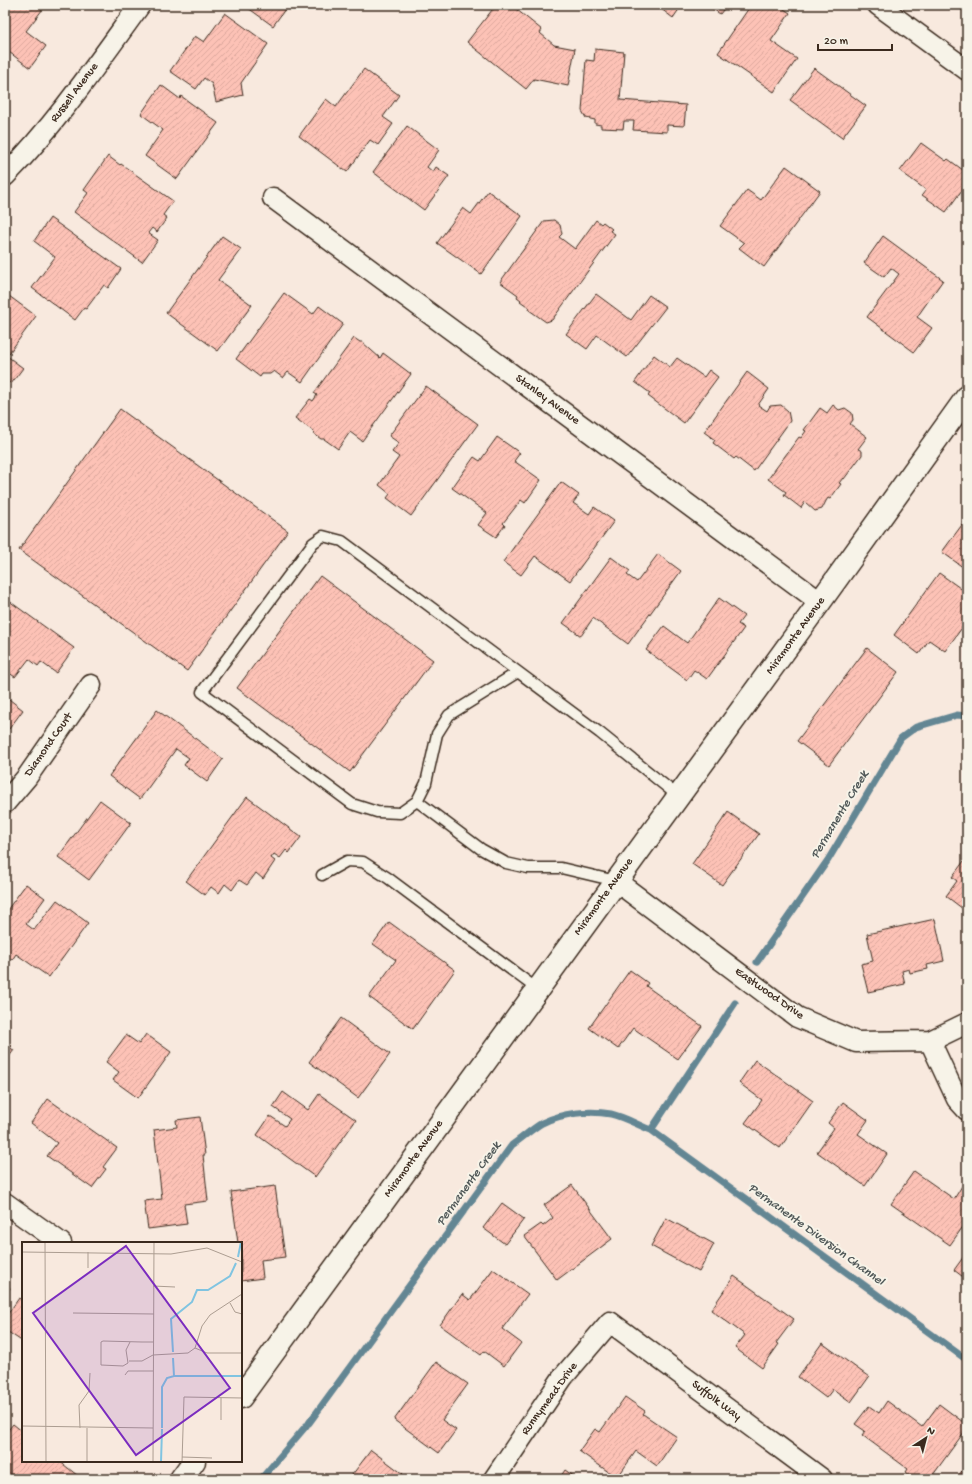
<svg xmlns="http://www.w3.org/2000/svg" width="972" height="1484" font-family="'Gochi Hand',sans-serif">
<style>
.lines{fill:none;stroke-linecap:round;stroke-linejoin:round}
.stream{stroke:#648693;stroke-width:7}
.building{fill:url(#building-hatch);stroke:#3b2a1e}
.service-casing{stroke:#3b2a1e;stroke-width:13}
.minor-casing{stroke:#3b2a1e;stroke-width:23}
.tertiary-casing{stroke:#3b2a1e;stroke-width:25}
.service{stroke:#f7f3e8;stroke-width:10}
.minor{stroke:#f7f3e8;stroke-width:20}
.tertiary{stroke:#f7f3e8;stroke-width:22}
.labels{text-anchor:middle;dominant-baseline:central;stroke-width:4;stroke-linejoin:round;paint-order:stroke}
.street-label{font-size:12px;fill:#3b2a1e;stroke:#f7f3e8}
.water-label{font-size:13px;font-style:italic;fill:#505858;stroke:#f7f3e8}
.inset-river{fill:none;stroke:#80c4e1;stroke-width:2}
.inset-road{fill:none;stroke:#ac9d91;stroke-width:1}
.view{fill:#7b2cbf;fill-opacity:0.15;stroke:#7b2cbf;stroke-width:2}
.inset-edge{fill:none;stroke:#3b2a1e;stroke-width:2}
</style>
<defs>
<pattern id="building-hatch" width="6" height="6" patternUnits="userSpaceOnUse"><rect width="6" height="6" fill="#fdc2b6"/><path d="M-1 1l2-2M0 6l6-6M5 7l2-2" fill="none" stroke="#daa79c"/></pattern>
</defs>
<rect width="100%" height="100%" fill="#f8e9de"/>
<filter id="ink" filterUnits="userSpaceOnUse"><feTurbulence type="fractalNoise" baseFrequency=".025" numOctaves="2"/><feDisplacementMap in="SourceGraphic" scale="8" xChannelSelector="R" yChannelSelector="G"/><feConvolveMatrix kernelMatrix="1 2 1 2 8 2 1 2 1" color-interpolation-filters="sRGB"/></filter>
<g filter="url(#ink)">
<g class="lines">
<path class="stream" d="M757,962L828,860L901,738L916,727L957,715L967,716
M651,1130L735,1003
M309,1423L512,1145C522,1138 532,1129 542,1123C562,1113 589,1110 611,1114C624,1117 638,1125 651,1130L967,1360
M261,1479L306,1426"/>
</g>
<path class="building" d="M5,5H46L26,31L46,46L30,68L5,49Z
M244,5H288L273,26Z
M496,5L501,6L502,5H511L542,30L540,33L554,45L575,49L568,86L534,79L526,89L467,42Z
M656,5H682L673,18Z
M707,5H727L720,14Z
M751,5H778L790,13L771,41L797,59L774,92L718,53Z
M225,13L268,44L241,83L243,95L216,102L212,84L204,78L196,89L170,71L195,36L204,42Z
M595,49L624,52L620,100L686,105L684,126L667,125V132L633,130L634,121H624L623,129L601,128V125L595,124V120L586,118L582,111L586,60L594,61Z
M814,68L866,106L842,138L790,100Z
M364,69L399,95L383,117L393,124L378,145L370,140L347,172L299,136L326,99L336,107Z
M5,72L10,74L5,85Z
M161,85L180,99L181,96L218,123L177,179L145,156L163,130L141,114Z
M407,126L439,150L427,167L433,172L436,167L449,176L424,210L373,172Z
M921,143L946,161L948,159L967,173V183L946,212L922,195L926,190L900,171Z
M108,156L120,165L121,164L173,201L163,215L167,218L157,232L152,228L148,233L158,240L142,262L74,212L88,193L84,190Z
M786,166L820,191L764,267L739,248L744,243L720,226L747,190L761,200Z
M488,191L522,216L481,274L437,243L463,208L471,214Z
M50,218L121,269L108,288L104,285L86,309L84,308L75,320L32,288L55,257L34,241Z
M554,220L560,225L562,234L559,237L575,249L596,220L601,224L603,222L612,229L610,231L615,234L552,320L546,322L529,310L530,308L520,301L521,300L517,297L518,295L500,282L544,221Z
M222,236L241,249L218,280L252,305L218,351L166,313Z
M883,236L943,280L917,317L932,328L914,352L867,317L899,274L891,268L884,277L864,263Z
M5,293L36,316L7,356L23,368L11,384L5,379Z
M284,293L313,314L319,306L343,324L302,382L288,372L283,378L274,371L270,374H262L260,377L236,359Z
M596,294L631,320L649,295L666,307L627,357L597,335L587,349L566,334Z
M354,338L360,342H362L380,358L383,353L411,374L362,441L350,432L338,449L324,439H321L314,434L313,431L295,418L310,399L313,401L317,395L314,393Z
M654,355L670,367L677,358L704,377L709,370L718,377L684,423L648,396L650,393L635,382Z
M747,372L769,389L758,405L767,411L770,406L781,405L788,411L790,421L754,471L736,457L734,459L713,443L715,440L704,432Z
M426,386L478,424L411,516L387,498L390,494L379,485L399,457L392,452L399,443L389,436Z
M833,405L839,410L845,408L852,413L853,420L850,424L867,437L858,449L862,451V455L844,479L843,478L839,483L841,484L830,499L828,498L826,501L822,509L815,511L805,502L801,508L784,495L786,492L768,479L799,437L801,438L806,431L804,430L820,408L827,413Z
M120,409L288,531L187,671L19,550Z
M497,437L520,453L514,461L541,480L525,503L521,500L503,523L505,525L496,537L478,525L487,513L452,488L474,457L480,461Z
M561,482L579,495L573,503L589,514L594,507L614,521L570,581L535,556L521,575L503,562Z
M967,518V565L964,568L942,552Z
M658,554L681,571L628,644L593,618L581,636L563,623L611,557L630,571L627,575L637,582Z
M939,573L967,593V621L945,651L929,640L919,654L894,635Z
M320,576L433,660L350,772L237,688Z
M5,598L74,648L56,673L41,662L38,666L29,659L15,677L5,670Z
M719,598L744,616L738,624L744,628L707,679L694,670L687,680L646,650L664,626L687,643Z
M867,648L898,672L829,765L797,741Z
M5,696L23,710L9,729L5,726Z
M157,710L223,759L207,782L184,765L189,758L176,749L140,799L109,776Z
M247,797L301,837L289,853L286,850L280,858L274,854L271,858L275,861L263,879L256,873L247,885L239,880L232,890L225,884L219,893L211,887L205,895L186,881Z
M100,800L131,823L89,880L58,857Z
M728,812L759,834L722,885L692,864Z
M967,857V912L946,896L957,881L952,877Z
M26,884L45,898L26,924L34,930L57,900L88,923L49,977L16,954L12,960L5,955V928L8,924L5,922V913Z
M935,919L944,961L927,965L928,969L910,973L909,969L902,971L905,984L868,992L861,964L873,961L867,934Z
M389,922L455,970L413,1029L369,997L396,960L373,944Z
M630,970L648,983L646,986L702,1026L678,1059L633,1028L618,1049L589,1028Z
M341,1018L390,1054L358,1098L309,1062Z
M146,1034L171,1052L138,1098L113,1080L119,1072L106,1062L126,1035L139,1044Z
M5,1041L12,1046L10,1048L14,1050L5,1062Z
M755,1060L813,1101L780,1148L745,1123L762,1100L739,1083Z
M283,1092L308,1110L319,1094L356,1120L315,1177L257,1135L270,1116L285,1126L290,1119L273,1107Z
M48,1099L117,1148L103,1167L106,1169L92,1188L47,1156L57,1143L31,1123Z
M843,1102L868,1120L858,1134L887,1154L865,1186L817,1152L834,1128L828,1123Z
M200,1117L205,1155H203L208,1201L184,1204L187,1224L148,1229L144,1201L162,1199L154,1130L177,1127L176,1120Z
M914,1171L954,1199L962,1186L967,1189V1221L950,1245L891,1204Z
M572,1185L612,1239L557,1280L524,1236L541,1224L543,1226L553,1218L544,1205Z
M275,1186L285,1257L261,1260L263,1278L241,1281V1243H238L231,1192Z
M502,1203L524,1219L505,1244L483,1228Z
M666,1218L714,1244L699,1272L651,1246Z
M967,1252V1280L954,1270Z
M493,1269L528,1294L502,1329L521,1343L504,1366L484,1351L481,1355L440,1325L462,1294L470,1300Z
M734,1276L794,1319L776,1343L779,1344L762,1368L735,1348L745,1335L711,1310Z
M5,1285L10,1288L5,1295Z
M19,1298L23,1301V1342L5,1330V1318Z
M822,1343L869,1377L851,1402L833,1389L826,1398L798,1377Z
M436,1362L468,1384L442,1420L456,1430L439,1453L394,1420Z
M625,1397L645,1411L643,1414L677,1437L657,1466L636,1451L617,1478L579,1451L595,1429L600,1432Z
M887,1401L922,1427L939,1404L967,1425V1428L930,1479H915L906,1472L908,1469L862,1435L865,1431L855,1424L869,1406L879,1413Z
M13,1424L23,1432V1461H59L82,1479H5V1434Z
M371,1450L403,1474L399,1479H349Z
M967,1464V1479H956Z
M565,1470L578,1479H559Z"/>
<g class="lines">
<defs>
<path id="service" d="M518,672L449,715L437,734L426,783L417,801L400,813L377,812L352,804L202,692L313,543L323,536L342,541L600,733L678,796
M417,801L481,849L506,863L528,868H561L616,881
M322,875L347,861L363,862L388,878L537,989"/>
<path id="minor" d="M878,5L967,70
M5,176C56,124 97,64 140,5
M273,198L820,602
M5,803L27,777L91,685
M616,881L797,1017L856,1042L930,1041L967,1023
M930,1041L957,1099L967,1110
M5,1203L61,1243
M494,1479L563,1377L610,1322L822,1479"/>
<path id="tertiary" d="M241,1397L820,602L967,397
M181,1479L194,1461"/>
</defs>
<use href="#service" class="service-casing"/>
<use href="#minor" class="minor-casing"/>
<use href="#tertiary" class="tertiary-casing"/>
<use href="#service" class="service"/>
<use href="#minor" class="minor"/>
<use href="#tertiary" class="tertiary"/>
</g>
</g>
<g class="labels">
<g class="street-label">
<text transform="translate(75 93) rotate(-53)">Russell Avenue</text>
<text transform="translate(547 400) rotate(36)">Stanley Avenue</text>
<text transform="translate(796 636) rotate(-54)">Miramonte Avenue</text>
<text transform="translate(49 745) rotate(-55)">Diamond Court</text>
<text transform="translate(604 897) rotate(-54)">Miramonte Avenue</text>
<text transform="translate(769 994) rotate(35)">Eastwood Drive</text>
<text transform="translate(414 1159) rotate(-54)">Miramonte Avenue</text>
<text transform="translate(550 1399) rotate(-54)">Runnymead Drive</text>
<text transform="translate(716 1401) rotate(37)">Suffolk Way</text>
</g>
<g class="water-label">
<text transform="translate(840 815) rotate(-59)">Permanente Creek</text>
<text transform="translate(469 1184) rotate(-54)">Permanente Creek</text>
<text transform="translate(816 1235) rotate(36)">Permanente Diversion Channel</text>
</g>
</g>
<g transform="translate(22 1242)">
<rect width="220" height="220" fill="#f8e9de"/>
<path class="inset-river" d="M216,15L219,0M151,110L149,77L170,60L175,48H186L208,34L214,21M151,116L152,134M140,186V145L145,136L152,134H220M139,220L140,187"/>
<path class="inset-road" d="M23,0L24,220M0,10L149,12L185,6L220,20M66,10V26M131,44L153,45M208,61L213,70L220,72M51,71L132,72M108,100L104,108L106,121L101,124L79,123V100L81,99L120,100H132M173,106L185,111H220M107,119H120L131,113L166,111L173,106L180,84L188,73L220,52M103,133L106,129H131M199,178V156M0,184L131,186M58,186L57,163L67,149L68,131M65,186V220M160,215L190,216M131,220L132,0M160,220L162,155L220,156"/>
<path class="view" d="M104,4L208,146L114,213L11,71Z"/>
<rect width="220" height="220" class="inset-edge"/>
</g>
<rect width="972" height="1484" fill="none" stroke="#f7f3e8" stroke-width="20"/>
<rect x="10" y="10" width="952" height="1464" fill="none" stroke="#3b2a1e" stroke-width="1.5" filter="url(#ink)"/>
<g transform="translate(926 1438) rotate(36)" stroke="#f7f3e8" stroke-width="3" paint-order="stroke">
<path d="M0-3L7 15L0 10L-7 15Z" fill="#3b2a1e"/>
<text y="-6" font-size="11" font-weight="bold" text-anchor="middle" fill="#3b2a1e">N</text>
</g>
<path d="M818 44v6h74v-6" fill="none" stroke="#3b2a1e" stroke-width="2"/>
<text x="824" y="44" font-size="12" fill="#3b2a1e" stroke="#f7f3e8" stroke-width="3" paint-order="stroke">20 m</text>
</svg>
